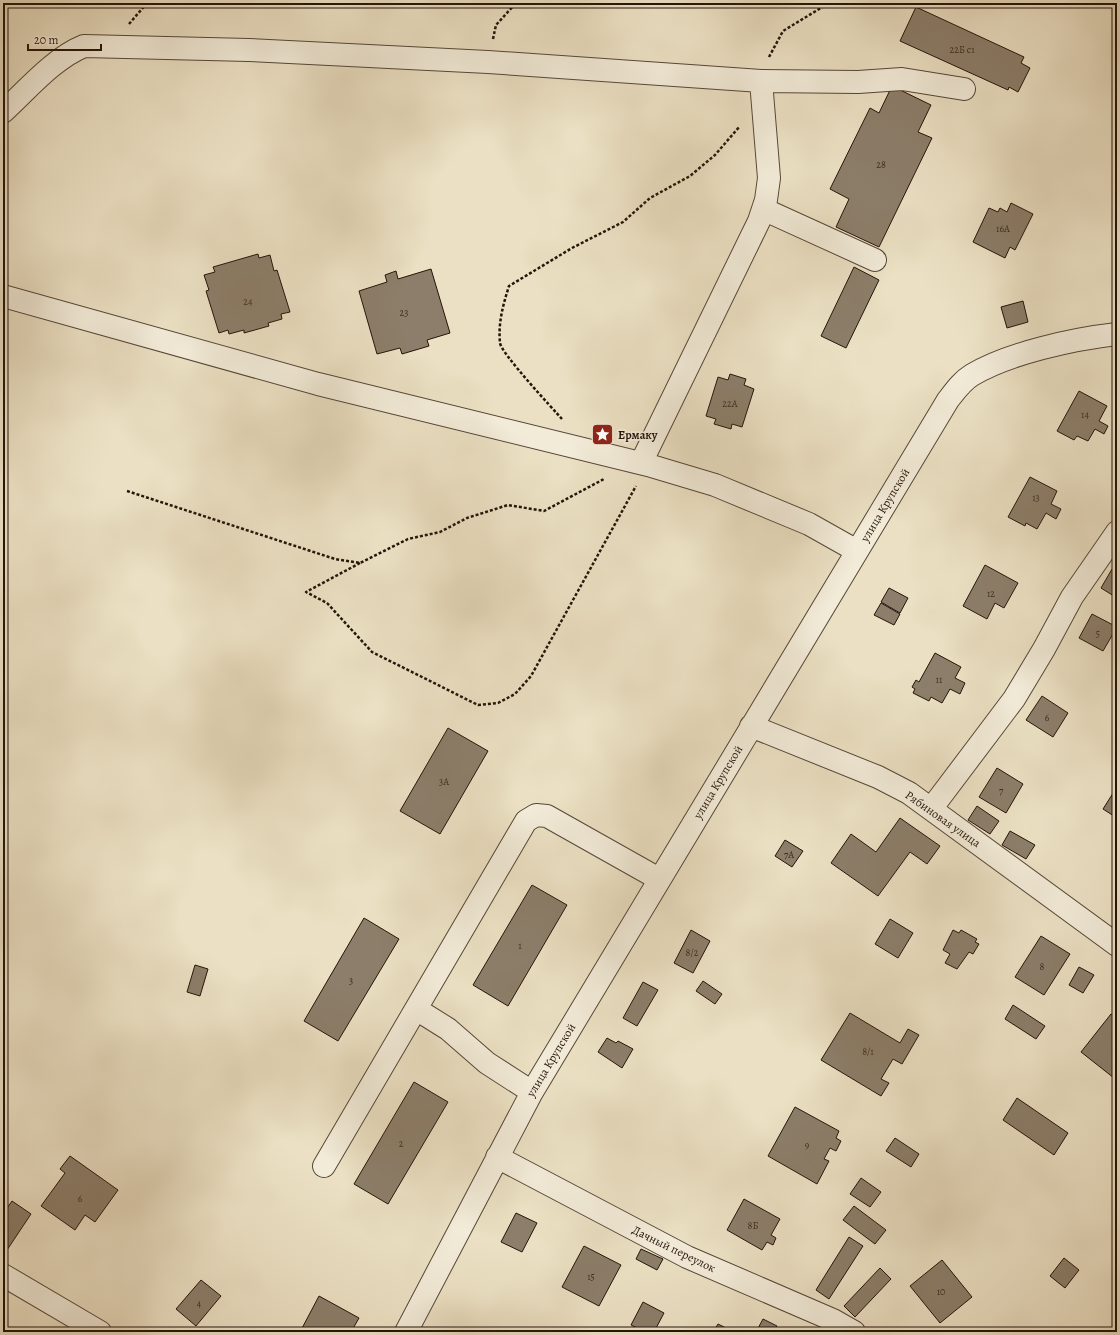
<svg xmlns="http://www.w3.org/2000/svg" width="1120" height="1335" font-family="Alegreya,serif">
<style>
.building{fill:#8c7e6a;stroke:#25140a}
.lines{fill:none;stroke-linecap:round;stroke-linejoin:round}
.minor-casing{stroke:#564738;stroke-width:24}
.path{stroke:#25140a;stroke-width:2.5;stroke-dasharray:3 2;stroke-linecap:butt}
.minor{stroke:#f2ebd8;stroke-width:22}
.labels{text-anchor:middle;dominant-baseline:central;stroke-width:3.5;stroke-linejoin:round;paint-order:stroke}
.number-label{font-size:10px;fill:#3f2e22}
.poi-label{font-size:12px;font-weight:bold;fill:#25140a;stroke:#f2ebd8;text-anchor:start}
.street-label{font-size:12px;fill:#25140a;stroke:#f2ebd8}
</style>
<rect width="100%" height="100%" fill="#ebe0c3"/>
<filter id="stains"><feTurbulence type="fractalNoise" baseFrequency=".005" numOctaves="4"/><feColorMatrix values="0 0 0 0 .2 0 0 0 0 .09 0 0 0 0 .02 0 0 0 .5 -.17"/></filter>
<radialGradient id="worn" r=".72"><stop offset=".6" stop-color="#630" stop-opacity="0"/><stop offset="1" stop-color="#630" stop-opacity=".3"/></radialGradient>
<path class="building" d="M916,7L1024,57L1021,63L1030,68L1018,92L1009,87L1008,90L900,41Z
M892,86L931,105L918,132L932,138L879,247L836,227L849,199L830,189L870,108L879,113Z
M1011,203L1033,214L1015,250L1010,247L1005,258L973,242L989,208L998,212L1000,208L1007,212Z
M258,254L259,258L270,255L274,271L277,270L290,312L281,314L282,319L268,323L269,326L244,333V330L229,334L228,330L219,333L206,291L209,290L204,275L215,272L213,267Z
M854,267L879,280L846,348L821,336Z
M431,269L450,333L427,340L429,346L402,354L400,348L377,354L359,291L387,282L385,275L396,271L398,279Z
M1023,301L1028,322L1007,328L1001,307Z
M730,374L746,379L744,385L754,389L742,427L732,424L731,429L714,424L716,419L706,416L718,377L728,380Z
M1079,391L1107,406L1099,421L1108,426L1104,434L1095,429L1088,441L1077,436L1074,440L1057,431Z
M1030,477L1057,491L1051,504L1061,509L1056,519L1046,513L1037,529L1026,523L1025,526L1008,517Z
M985,565L1018,583L1004,608L995,603L987,619L963,606Z
M1112,569L1117,572V598L1101,588Z
M889,588L908,598L900,613L881,602Z
M881,603L900,614L894,625L874,615Z
M1092,614L1117,627L1103,651L1079,638Z
M935,653L961,667L955,678L965,683L960,694L950,689L942,703L931,697L929,701L913,693L915,689L912,687L916,680L919,682Z
M1042,696L1068,713L1053,737L1026,720Z
M448,728L488,751L440,834L400,811Z
M997,768L1023,784L1006,813L979,797Z
M1115,790L1117,791V818L1103,809Z
M977,806L999,821L990,834L968,820Z
M900,818L940,846L927,864L910,852L878,896L831,863L851,834L876,852Z
M1010,831L1035,845L1026,859L1002,845Z
M785,840L803,851L792,867L775,856Z
M532,885L567,905L508,1006L473,985Z
M364,918L399,939L338,1041L304,1021Z
M890,919L913,933L898,958L875,944Z
M691,930L710,941L693,973L674,963Z
M953,930L959,933L961,930L977,939L975,942L979,944L973,954L969,952L957,969L945,963L950,954L943,950Z
M1041,936L1070,954L1044,995L1015,977Z
M195,965L208,969L200,996L187,992Z
M1079,967L1094,975L1083,993L1069,985Z
M703,981L722,994L715,1004L696,991Z
M643,982L658,990L637,1026L623,1018Z
M1013,1005L1045,1026L1036,1039L1005,1019Z
M850,1013L900,1043L908,1029L919,1035L902,1064L893,1059L881,1079L889,1083L881,1096L821,1060Z
M1111,1014L1116,1017L1117,1016V1073L1114,1078L1081,1052Z
M607,1038L616,1043L618,1041L633,1049L622,1068L598,1052Z
M414,1082L448,1102L388,1204L354,1184Z
M1017,1098L1068,1133L1054,1155L1003,1120Z
M795,1107L839,1131L836,1138L841,1141L836,1151L830,1148L824,1159L829,1161L817,1184L768,1156Z
M895,1138L919,1154L911,1167L886,1151Z
M70,1156L118,1190L95,1222L85,1215L75,1230L41,1206L65,1173L60,1169Z
M861,1178L881,1192L870,1207L850,1194Z
M744,1199L780,1219L771,1235L776,1238L773,1245L767,1242L762,1250L727,1230Z
M12,1201L31,1214L5,1253L3,1252V1214Z
M854,1206L886,1230L875,1244L843,1220Z
M516,1213L537,1223L522,1252L501,1242Z
M849,1237L863,1246L829,1299L816,1290Z
M584,1246L621,1265L599,1306L562,1287Z
M641,1249L663,1259L657,1270L636,1259Z
M1064,1258L1079,1270L1065,1288L1050,1276Z
M942,1260L972,1297L940,1323L910,1286Z
M880,1268L891,1279L855,1317L844,1306Z
M201,1280L221,1296L196,1326L176,1309Z
M319,1296L359,1318L351,1332H300Z
M643,1302L664,1313L654,1332H645L631,1325Z
M763,1319L777,1326L774,1332H756Z
M718,1324L734,1332H713Z"/>
<g class="lines">
<defs>
<path id="minor" d="M3,112C27,90 54,58 84,46L249,50L488,62L761,81L858,82L902,79L964,89
M763,209L875,260
M3,296L318,384L648,465L715,485L809,524L857,551
M641,463L759,221L766,200L769,178L761,81
M751,726L878,777L909,793L1117,945
M931,809L1014,699L1044,649L1072,597L1117,532
M416,1009L448,1029L487,1063L532,1092
M497,1157L687,1257L833,1320L854,1332
M324,1166L526,821L536,815L547,816L659,879
M3,1275L100,1332
M406,1332L532,1092L948,400C955,391 962,381 972,375C1009,353 1073,339 1117,334"/>
</defs>
<use href="#minor" class="minor-casing"/>
<path class="path" d="M129,24L147,3
M493,39L496,25L516,3
M769,57L783,31L829,3
M562,419C553,409 501,353 500,343C498,323 503,305 509,286L572,248L623,222L650,198L690,176L715,155L740,126
M127,491L335,559L360,563L408,539L440,532L467,518L508,505L544,511L604,479
M360,563L306,592L327,603L372,652L478,705L498,703L515,694L531,676L636,486"/>
<use href="#minor" class="minor"/>
</g>
<defs>
<symbol id="sight-square" viewBox="-11 -11 22 22"><rect x="-9" y="-9" width="18" height="18" rx="4" fill="#8f2418" stroke="#f2ebd8"/><path d="M0-6L1.8-2.2L6-1.7L2.9 1.2L3.7 5.4L0 3.3L-3.7 5.4L-2.9 1.2L-6-1.7L-1.8-2.2Z" fill="#fff"/></symbol>
</defs>
<g fill-rule="evenodd">
<use href="#sight-square" x="590" y="422" width="25" height="25"/>
</g>
<g class="labels">
<g class="number-label">
<text x="962" y="49">22Б с1</text>
<text x="881" y="164">28</text>
<text x="1003" y="228">16А</text>
<text x="248" y="301">24</text>
<text x="404" y="312">23</text>
<text x="730" y="403">22А</text>
<text x="1085" y="414">14</text>
<text x="1036" y="497">13</text>
<text x="991" y="593">12</text>
<text x="1098" y="633">5</text>
<text x="939" y="679">11</text>
<text x="1047" y="717">6</text>
<text x="444" y="781">3А</text>
<text x="1001" y="790">7</text>
<text x="789" y="854">7А</text>
<text x="520" y="945">1</text>
<text x="692" y="952">8/2</text>
<text x="1042" y="966">8</text>
<text x="351" y="980">3</text>
<text x="868" y="1051">8/1</text>
<text x="401" y="1143">2</text>
<text x="807" y="1144">9</text>
<text x="80" y="1198">6</text>
<text x="753" y="1225">8Б</text>
<text x="591" y="1276">15</text>
<text x="941" y="1291">10</text>
<text x="199" y="1303">4</text>
</g>
<g class="poi-label">
<text x="618" y="435">Ермаку</text>
</g>
<g class="street-label">
<text transform="translate(885 505) rotate(-59)">улица Крупской</text>
<text transform="translate(718 782) rotate(-59)">улица Крупской</text>
<text transform="translate(943 819) rotate(35)">Рябиновая улица</text>
<text transform="translate(551 1060) rotate(-59)">улица Крупской</text>
<text transform="translate(674 1249) rotate(26)">Дачный переулок</text>
</g>
</g>
<rect width="1120" height="1335" fill="none" stroke="#ebe0c3" stroke-width="16"/>
<rect x="4" y="4" width="1112" height="1327" fill="none" stroke="#25140a" stroke-width="2"/>
<rect x="8" y="8" width="1104" height="1319" fill="none" stroke="#25140a"/>
<path d="M28 44v6h73v-6" fill="none" stroke="#25140a" stroke-width="2"/>
<text x="34" y="44" font-size="12" fill="#25140a" stroke="#f2ebd8" stroke-width="3" paint-order="stroke">20 m</text>
<rect width="100%" height="100%" filter="url(#stains)"/>
<rect width="100%" height="100%" fill="url(#worn)"/>
</svg>
